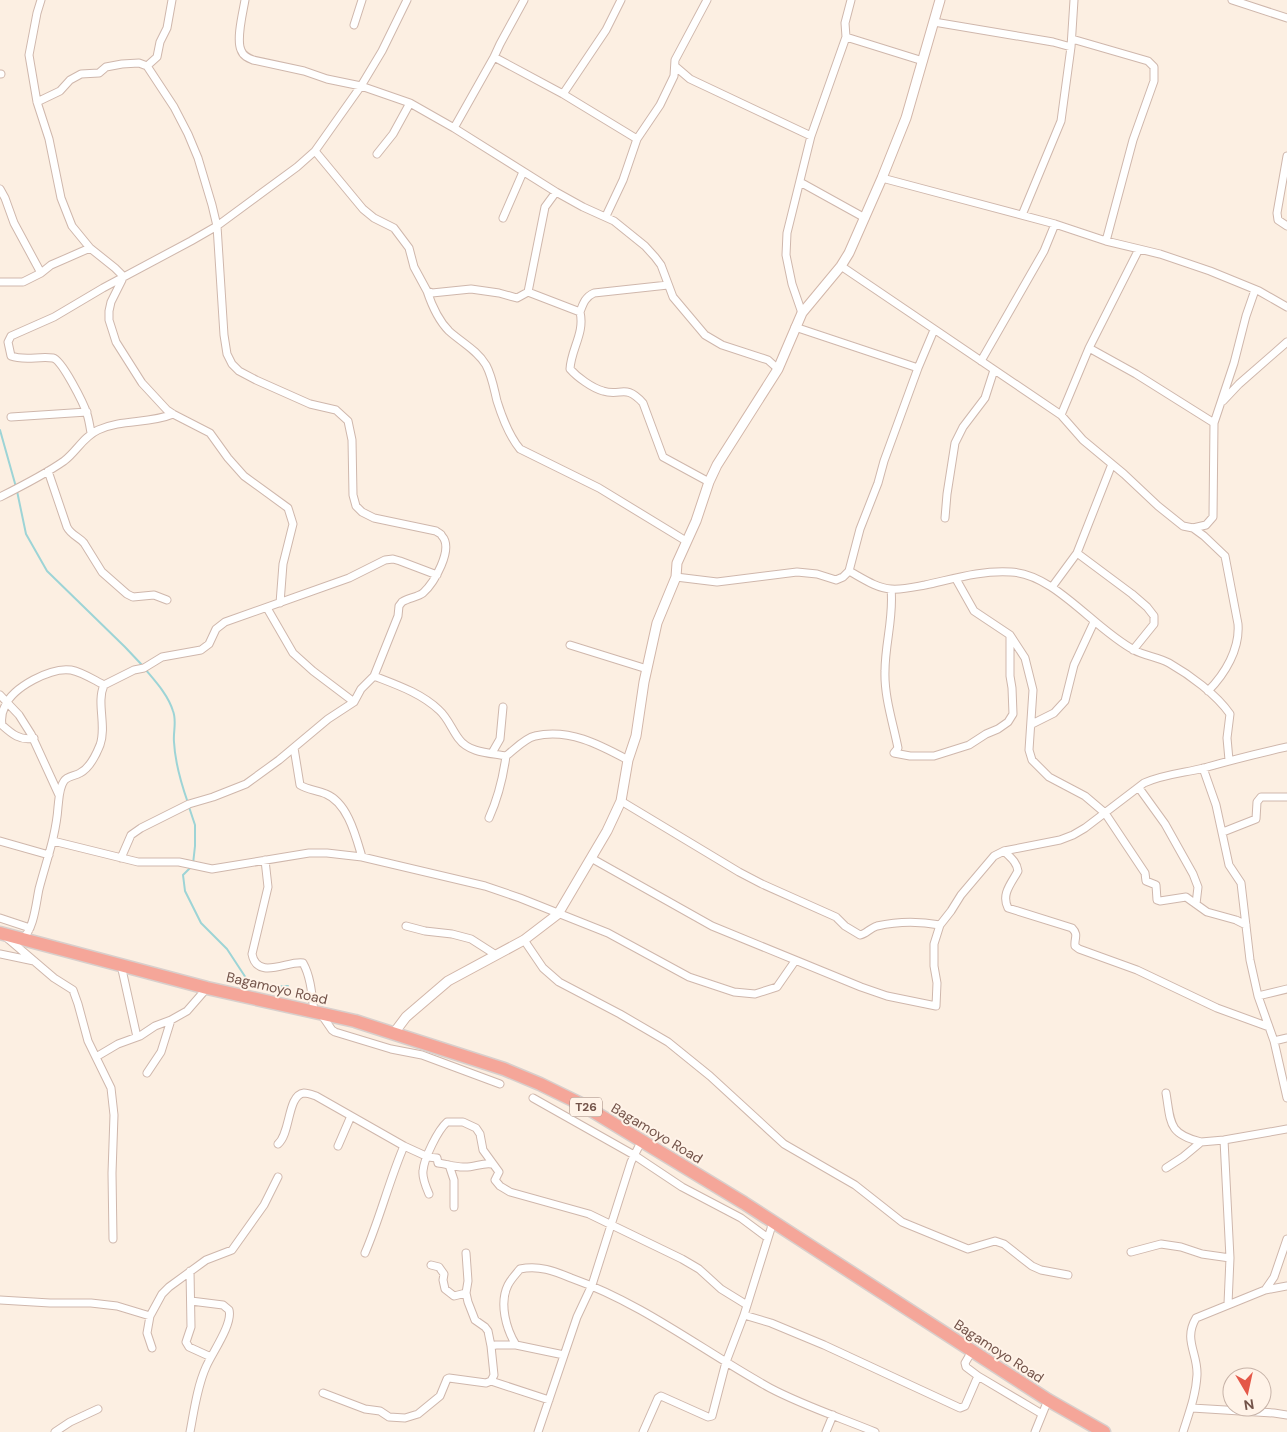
<svg xmlns="http://www.w3.org/2000/svg" width="1287" height="1432" font-family="'DM Sans',sans-serif">
<style>
.lines{fill:none;stroke-linecap:round;stroke-linejoin:round}
.stream{stroke:#9dd4d6;stroke-width:2}
.street-casing{stroke:#cfb7ac;stroke-width:9}
.secondary-casing{stroke:#d2b6a9;stroke-width:11}
.highway-casing{stroke:#d8cfcc;stroke-width:15}
.street{stroke:#fff;stroke-width:7}
.secondary{stroke:#fff;stroke-width:9}
.highway{stroke:#f5a699;stroke-width:12}
.labels{text-anchor:middle;dominant-baseline:central;stroke-width:4;stroke-linejoin:round;paint-order:stroke}
.shield{fill:#fff3e8;stroke:#9d8379;stroke-width:1}
.shield-label{font-size:12px;font-weight:bold;fill:#735349}
.street-label{font-size:14px;fill:#735349;stroke:#fff3e8}
</style>
<rect width="100%" height="100%" fill="#fcefe2"/>
<g class="lines">
<path class="stream" d="M0,430L16,487
M17,491L26,534L47,571L125,647L142,665
M145,669C156,682 168,695 173,711C177,721 173,732 174,742C175,763 181,783 188,803
M189,807L195,825V846L193,864
M190,868L183,875L185,891L201,923L227,949L246,978L266,987L288,986"/>
<defs>
<path id="street" d="M41,0L37,13L29,55L37,102L49,139L61,198L72,226L90,248L115,268L122,275V280L111,302L109,311V320L116,342L142,383L167,410L173,414L210,433L228,458L244,476L288,508L293,524L283,564L280,603
M245,0C243,12 236,39 241,50C243,56 248,58 253,60L304,71L327,79L361,86L410,103L454,128L556,192L583,207L614,221L645,246L655,257L661,265L673,297L705,335L722,345L768,360L778,369
M1232,0L1287,18
M934,22L1053,42L1071,47
M354,25L362,0
M846,37L923,61
M1072,39L1148,61L1154,67V81L1133,140L1106,241
M494,57L563,94L637,139
M676,67L690,79L811,136
M0,74H1
M563,94L606,30L621,0
M37,102L60,91L70,80L81,74L99,73L106,67L122,64L139,63L147,66L157,57L160,42L167,28L172,0
M454,128L494,57L500,44L524,0
M315,151L363,209L374,218L394,228L409,248L414,267L427,291L432,293L471,289L499,293L517,298L528,292L545,207L556,192
M377,154L393,134L410,103
M1287,156L1277,213L1278,220L1287,226
M882,178L1055,224L1106,241L1160,254L1210,271L1259,291L1287,307
M800,182L865,218
M0,189L5,198L14,223L41,273
M1022,215L1061,121L1071,47L1074,0
M606,216L623,180L637,139L660,105L674,76L675,60L707,0
M503,218L523,172
M841,266L1061,415L1083,440L1124,474L1158,506L1183,526L1193,528L1206,525L1213,517L1214,423L1234,363L1246,316L1255,290
M0,282H23L41,273L51,265L90,248
M427,291C432,306 438,320 449,331C461,342 477,350 486,365C492,376 494,389 497,401C502,417 510,437 520,449L599,488L686,541
M528,292L580,312C585,333 571,349 570,369C577,377 592,388 603,391C621,397 625,383 643,403L663,457L709,482
M580,312C583,304 585,297 594,293L668,285
M802,313L792,284L786,255L787,233L811,136L846,37L845,23L851,0
M795,327L918,368
M1089,348L1139,249
M981,361L1044,251L1055,224
M1223,401L1239,384L1287,342
M1061,415L1089,348L1136,374L1214,423
M11,417L87,412
M91,433C90,427 89,420 87,414C84,404 62,360 53,358C39,356 24,361 11,356L8,342L11,336L54,317L103,288L191,241L217,226L297,167L315,151L361,86L382,51L407,0
M48,471L67,527C71,535 79,537 84,543L102,572L127,594L133,597L154,595L167,600
M0,497C22,486 44,475 64,461C77,451 83,437 98,430C122,419 149,424 173,414
M945,518L947,494L955,443L963,427L985,398L994,370
M1193,528L1204,536L1225,556L1238,624C1240,649 1225,674 1208,691
M1077,553L1132,594L1147,607L1154,616V624L1133,650
M849,571C862,578 876,588 891,589C902,590 914,587 925,585C953,579 981,570 1011,572C1055,574 1094,629 1134,650C1145,656 1158,657 1169,663C1190,675 1216,694 1230,714L1227,738L1229,760
M676,577L717,582L797,572L817,574L836,580L843,577L849,571L860,529L878,483L884,461L918,368L934,330
M956,579L974,611L1010,635L1025,658L1033,690L1029,750L1032,760L1049,777L1085,796L1105,813L1145,873L1146,881L1156,885L1157,900L1160,901L1186,897L1207,912L1236,920L1246,925
M1052,587L1077,553L1112,464
M891,589C894,617 885,643 885,671C884,696 893,723 898,748L894,753L910,756H934L969,745L986,734L998,729L1008,722L1013,714L1012,688L1010,676V635
M267,608L293,653L313,671L354,702
M570,645L647,669
M374,676C397,685 421,693 439,710C448,718 452,730 459,739C469,753 491,753 506,756
M0,695L19,715L31,734L59,795
M1032,724L1054,713L1065,701L1074,665L1094,622
M34,738C20,741 12,734 2,725C1,719 2,712 5,706C13,687 51,667 71,670C82,672 94,680 104,685
M294,748L300,785C308,790 317,790 326,794C348,803 356,837 362,857
M492,753L500,739L503,707
M1203,768L1216,805L1229,865L1241,883L1250,960L1258,996L1274,1041L1287,1098
M1139,788L1165,824L1193,874L1198,887L1196,904
M621,801L739,872L762,884L836,917L845,926L860,935C866,934 870,928 877,926C899,921 918,921 940,925
M489,818C498,798 503,778 506,756C514,750 525,738 535,736C569,728 600,745 628,760
M1223,832L1256,819L1257,802L1261,797H1287
M0,841L49,855
M53,841L138,862H179L212,869L309,853H327L362,857L485,886L520,898L608,933L689,977L734,992L755,994L777,987L795,961
M1004,851C1010,857 1017,862 1018,871C1011,884 1001,894 1008,908L1072,928C1079,935 1074,938 1075,946L1079,949L1137,970L1217,1008L1269,1027
M121,858L131,835L141,828L189,804L213,797L246,784L279,760L328,719L354,702L361,689L374,676L398,616L399,606L402,602C408,598 418,597 423,593C434,583 454,549 442,536C441,533 438,533 436,531L374,518L362,512L356,506L353,495L352,440L348,421L336,410L310,404L256,380L239,371L232,364L227,354L224,335L217,226L212,205L198,158L188,134L174,107L147,66
M591,858L712,926L861,987L887,996L936,1006L937,983L934,966V944L940,925L951,911L961,895L994,856L1004,851L1060,840L1073,835L1085,828L1144,783C1164,774 1184,773 1204,768C1232,760 1259,753 1287,747
M265,860L268,887L252,954C257,981 289,960 303,963C311,977 312,996 314,1012
M0,918L30,928
M406,926L425,931L452,934L471,939L496,955
M6,937L54,978L73,990L78,1004L88,1041L111,1088L114,1115L112,1173L113,1239
M22,939C34,930 36,903 39,889C46,862 56,836 58,807C59,799 59,788 64,781C67,776 75,776 80,773C90,768 96,755 100,745C107,726 96,703 104,685L134,670L144,668L162,657L201,650L209,644L216,629L225,622L349,578L385,560L393,559L400,561L437,575
M524,940L543,968L559,982L620,1014L668,1042L710,1076L784,1144L855,1185L902,1222L968,1249L995,1241L1004,1244L1032,1266L1041,1270L1068,1275
M0,954L34,961
M121,965L137,1037
M1258,996L1287,989
M321,1014L332,1030L335,1032L391,1049L422,1055L500,1084
M1274,1041L1287,1038
M96,1057L118,1044L140,1036L155,1026L171,1020L187,1011L207,988
M147,1073L161,1052L171,1020
M1166,1093C1171,1123 1168,1134 1201,1142
M533,1098L634,1155L682,1187L741,1218L768,1238
M1224,1140L1230,1258L1228,1304
M278,1144C291,1133 287,1095 304,1093C308,1093 313,1095 316,1096L404,1146L428,1157L437,1158L438,1163C446,1164 455,1167 463,1167C473,1168 483,1162 492,1164
M338,1146L351,1116
M449,1165L454,1180V1207
M1166,1168L1183,1157L1201,1142L1224,1140L1287,1129
M429,1194C426,1187 422,1178 423,1171C424,1158 438,1130 447,1122H463L476,1128L480,1134L483,1150L499,1172L495,1180L500,1186L510,1192L589,1214L682,1259L699,1269L721,1289L747,1305
M1131,1252L1161,1244L1181,1247L1202,1254L1230,1258
M365,1253C380,1218 389,1181 404,1146
M466,1253L468,1281L466,1293L468,1302L475,1320L485,1327L488,1331L491,1346
M431,1265L439,1267L444,1274L443,1280L445,1289L454,1296L466,1293
M190,1271L191,1327L186,1342L189,1347L211,1357
M1265,1290L1287,1286
M0,1300L50,1303H91L117,1306L150,1316L162,1294L169,1287L206,1260L232,1250L264,1205L278,1177
M744,1315L771,1323L824,1345L960,1408L965,1406L978,1376L966,1367L965,1363L972,1351
M150,1316L147,1333L152,1348
M564,1355L516,1345C506,1329 499,1303 508,1285C511,1279 516,1274 520,1269C539,1265 554,1271 571,1278C644,1304 703,1351 770,1388C802,1405 841,1418 875,1432
M978,1376L1042,1414
M491,1381L549,1400
M323,1393L365,1409L380,1411L389,1417L405,1418L418,1414L440,1396L447,1379L449,1378L486,1383L491,1381L494,1375L491,1346L496,1345H516
M1192,1408L1274,1413L1287,1415
M55,1432L70,1422L98,1409
M190,1432C194,1411 197,1387 206,1367C212,1353 233,1324 229,1310L223,1305L191,1301
M538,1432L577,1317L592,1285L631,1162L641,1142
M643,1432L658,1398L661,1396L708,1417L712,1416L726,1362L744,1315L773,1222
M826,1432L833,1415
M1035,1432L1048,1400
M1183,1432C1189,1413 1196,1395 1197,1375C1198,1353 1183,1340 1196,1318L1265,1290L1274,1277L1287,1239"/>
<path id="secondary" d="M394,1033L406,1017L448,981L524,940L558,914L607,831L621,801L628,760L636,736L644,682L657,623L676,577L677,563L696,521L709,482L717,465L778,369L802,313L841,266L849,253L882,178L906,118L940,0"/>
<path id="highway" d="M0,933L207,988L355,1021L504,1069L540,1084L581,1104L744,1203L1048,1400L1104,1432"/>
</defs>
<use href="#street" class="street-casing"/>
<use href="#secondary" class="secondary-casing"/>
<use href="#highway" class="highway-casing"/>
<use href="#street" class="street"/>
<use href="#secondary" class="secondary"/>
<use href="#highway" class="highway"/>
</g>
<g class="labels">
<rect class="shield" x="570" y="1097.5" width="32" height="19" rx="4"/>
<g class="shield-label">
<text x="586" y="1107">T26</text>
</g>
<g class="street-label">
<text transform="translate(277 988) rotate(13)">Bagamoyo Road</text>
<text transform="translate(657 1133) rotate(31)">Bagamoyo Road</text>
<text transform="translate(999 1351) rotate(33)">Bagamoyo Road</text>
</g>
</g>
<g transform="translate(1247 1392) rotate(171)"><circle r="24" fill="#fff3e8" stroke="#c7b3a8"/>
<path d="M0-4L9 19L0 12L-9 19Z" fill="#e45848"/>
<text y="-8" font-size="14" font-weight="bold" text-anchor="middle" fill="#735349">N</text>
</g>
</svg>
